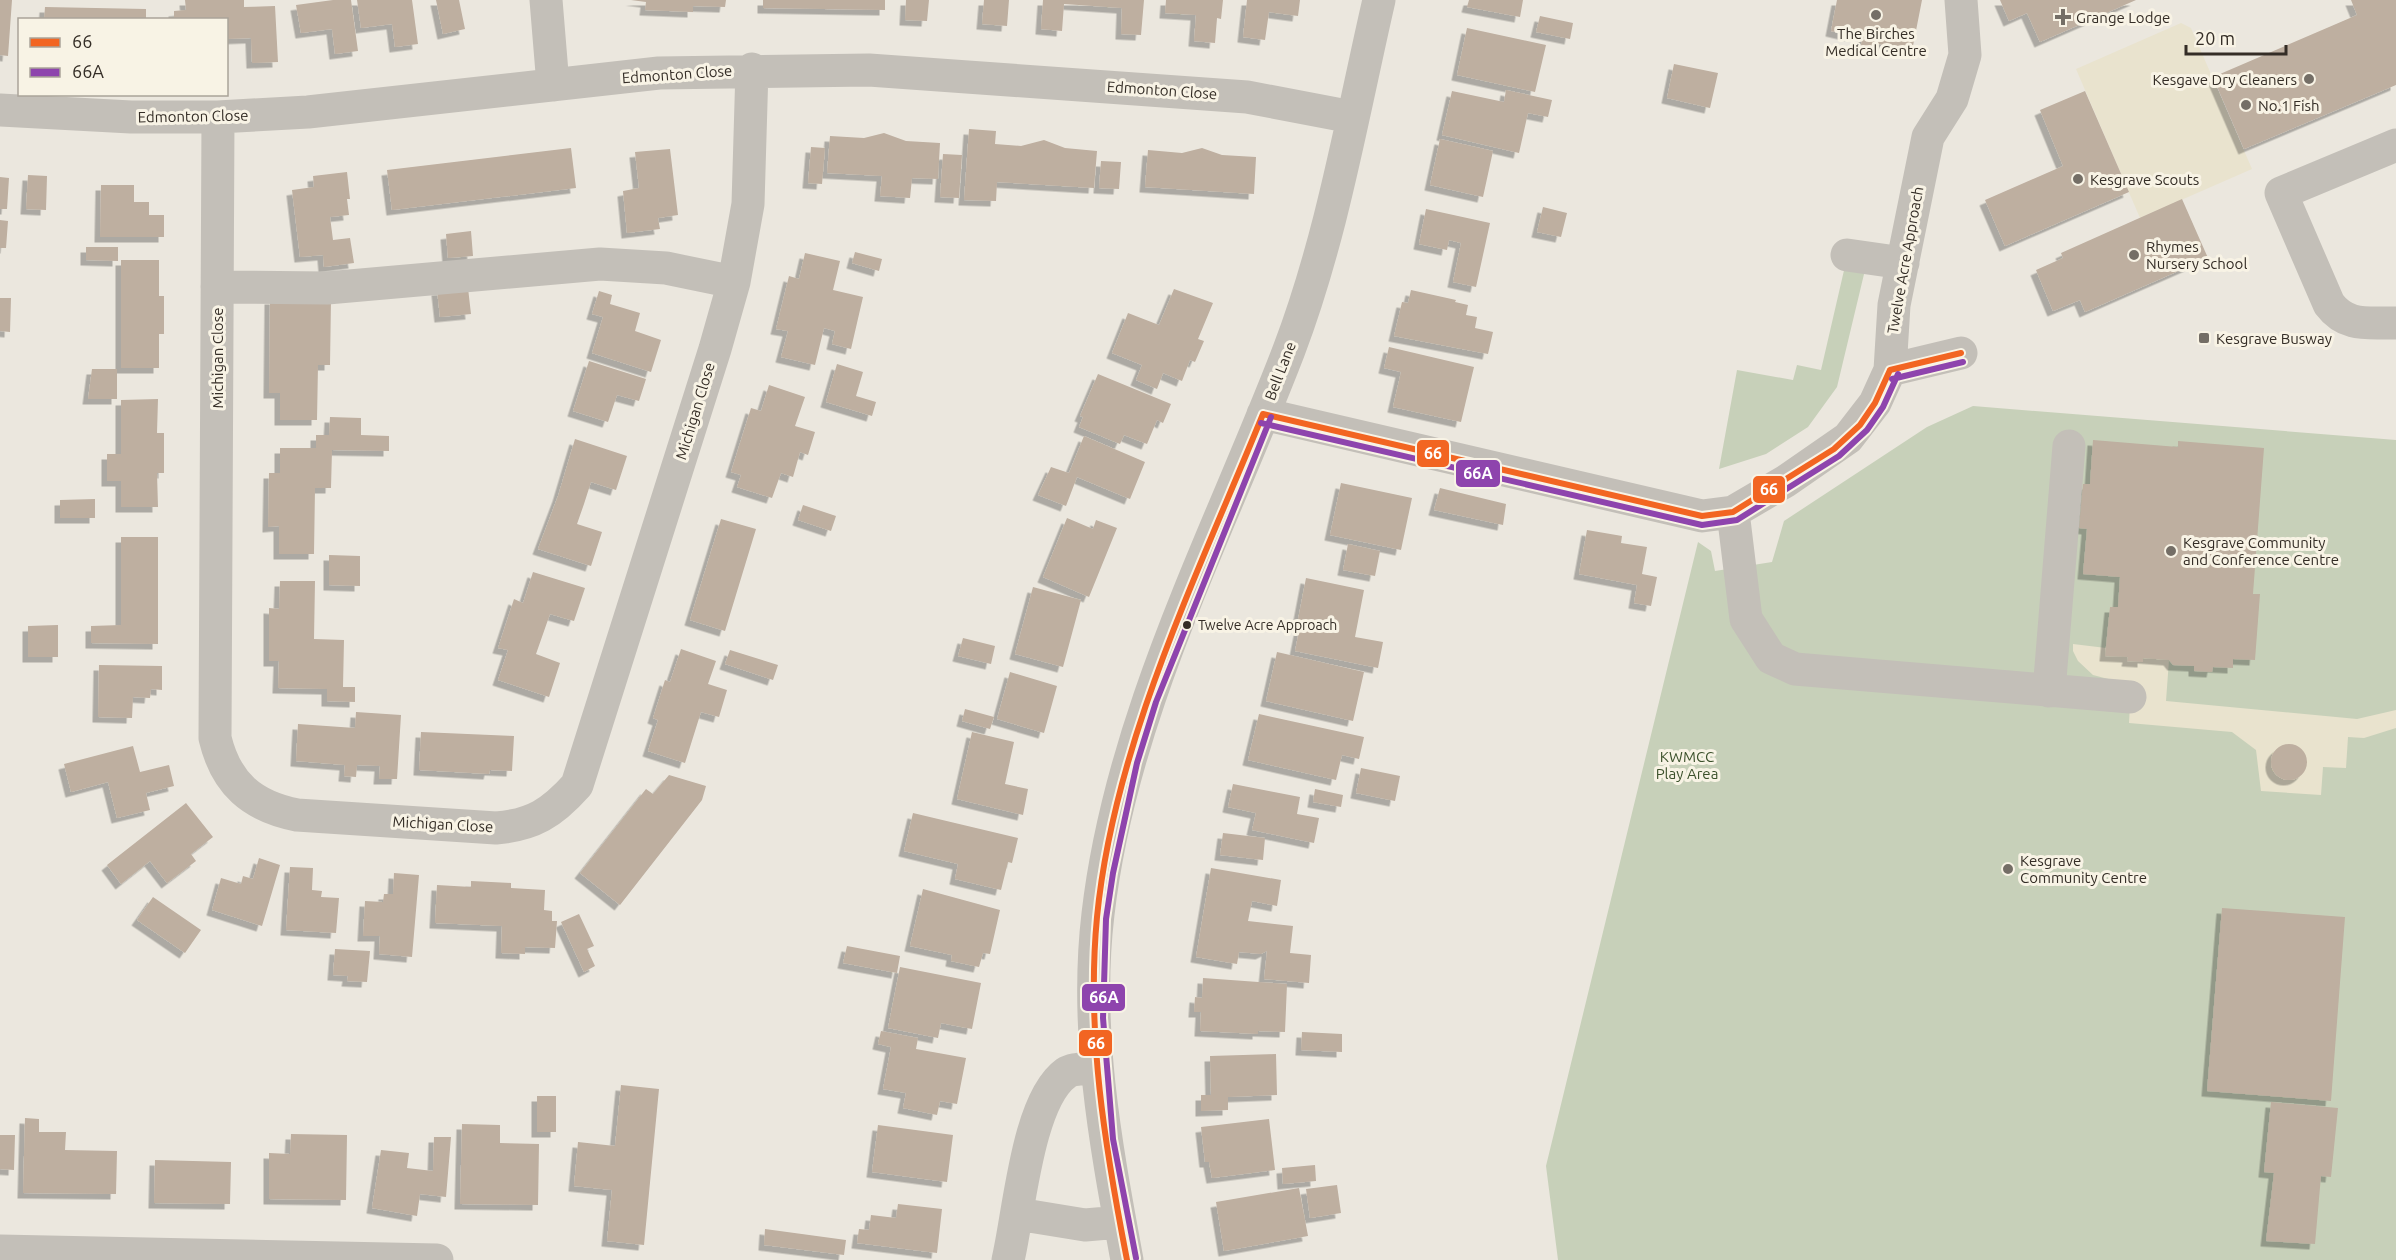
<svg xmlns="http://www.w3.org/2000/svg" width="2396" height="1260" font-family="Ubuntu,sans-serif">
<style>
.green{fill:#c7d0b9}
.plaza{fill:#e9e3ce}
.building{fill:#beafa0;filter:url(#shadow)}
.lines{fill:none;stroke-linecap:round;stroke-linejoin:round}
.minor{stroke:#c3bfb8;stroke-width:33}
.bus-1-casing{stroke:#f8f3e5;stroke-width:10}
.bus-2-casing{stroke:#f8f3e5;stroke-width:10}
.bus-1{stroke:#f26522;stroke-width:6}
.bus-2{stroke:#8e44ad;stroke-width:6}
.poi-dot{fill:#746e66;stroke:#f8f3e5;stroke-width:2}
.bus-dot{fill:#342d26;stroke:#f8f3e5;stroke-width:2}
.labels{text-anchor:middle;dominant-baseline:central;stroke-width:6;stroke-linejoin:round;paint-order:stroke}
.bus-label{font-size:14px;fill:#342d26;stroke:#f8f3e5;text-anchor:start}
.poi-label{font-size:15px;fill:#342d26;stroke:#f8f3e5;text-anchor:start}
.street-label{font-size:15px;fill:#342d26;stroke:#f8f3e5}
.park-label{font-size:15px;fill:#3b512b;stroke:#f8f3e5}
.line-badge{stroke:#f8f3e5;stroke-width:2}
.badge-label{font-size:16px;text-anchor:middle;font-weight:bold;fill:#fff}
</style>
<defs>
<filter id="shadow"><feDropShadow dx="-5.5" dy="5.5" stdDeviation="0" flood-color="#0004"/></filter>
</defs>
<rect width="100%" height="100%" fill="#ebe7de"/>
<path class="green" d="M1845,266L1865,270L1837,387L1808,427L1766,454L1719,469L1737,370L1793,380L1797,365L1821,370Z
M1973,406L2396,440V1260H1558L1546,1166L1698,542L1711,551L1715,571L1772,562L1784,521L1927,427Z"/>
<path class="plaza" d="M2181,23L2191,28L2252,169L2140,218L2076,69Z
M2073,644L2106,648L2105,656L2128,657L2127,661L2143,662V658L2169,660L2166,701L2357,719L2396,710V728L2364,738L2348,737L2346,768L2323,767L2321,795L2261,791L2256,750L2232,732L2129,723L2131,685L2093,675L2078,661L2073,651Z"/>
<path class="building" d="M0,0H12L8,56L0,55Z
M185,0H244V7L275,6L278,62L252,63L251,38L226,39V20H174V11L186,10Z
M333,0H351L358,51L335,54L332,29L301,33L296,5Z
M357,0H412L418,44L395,47L392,24L361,28Z
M436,0H459L465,29L443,34Z
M631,0H726L725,7L693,6V12L645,10L646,2Z
M763,0H885V10L763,8Z
M906,0H929L927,21L905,20Z
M984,0H1009L1007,26L982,24Z
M1043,0H1144L1141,35L1121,34L1122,8L1064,4L1062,31L1041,29Z
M1166,0H1223L1221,19L1217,18L1215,43L1194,41L1196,15L1165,13Z
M1247,0H1300L1298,16L1269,12L1265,40L1243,37Z
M1469,0H1523L1520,17L1467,7Z
M1837,0H1922L1912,51L1879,44V48L1861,45L1863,34L1853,32L1852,36L1831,31Z
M2000,0H2136L2040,42L2027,13L2009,21Z
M2351,0H2396V85L2244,149L2213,77L2357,15Z
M45,7L146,9V20H44Z
M1540,16L1573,23L1570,39L1536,32Z
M1467,28L1546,45L1535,92L1457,75Z
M1674,64L1718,73L1710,108L1667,98Z
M1506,90L1552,100L1548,117L1528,113L1519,153L1442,135L1452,91L1504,102Z
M2085,91L2129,192L2005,246L1985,200L2063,166L2040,110Z
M969,129L996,131L995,144L1021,146L1044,140L1065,148L1097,151L1094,188L997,182L996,201L964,200Z
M884,133L906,141L940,143L938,179L912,178L910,198L880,196L882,176L827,173L830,136L864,138Z
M1440,139L1493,151L1483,197L1430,185Z
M811,147L825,148L822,184L808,183Z
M571,148L576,188L392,210L387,170Z
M1202,148L1222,155L1256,157L1254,194L1145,187L1148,150L1182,153Z
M670,149L678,215L658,218L660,229L627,233L623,191L639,188L635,152Z
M943,154L962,155L959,198L940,197Z
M1101,161L1121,162L1119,189L1099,188Z
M347,172L350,199H347L349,215L330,217L333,240L350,238L354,263L324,267L323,255L300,257L292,190L314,187L313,176Z
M28,175L47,176L46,210L26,209Z
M0,177L9,178L7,209H0Z
M101,185H134V202H149V215H164V237H100Z
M2182,199L2208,258L2085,312L2080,300L2053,311L2036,270L2063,258L2061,253Z
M1543,207L1567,213L1561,237L1537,232Z
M1426,209L1490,223L1476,287L1453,282L1461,243L1449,240L1447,250L1419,244Z
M0,220L8,221L6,248H0Z
M471,231L473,256L448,258L446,234Z
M86,247H118V261L86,260Z
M855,252L882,259L879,271L852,263Z
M805,253L840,261L833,290L863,297L851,349L832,344L835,331L824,328L815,365L781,357L788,331L776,329L789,276L799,279Z
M121,260H159V296H164V334H159V368H121Z
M468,288L471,314L440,317L437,290Z
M1174,289L1213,303L1198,339L1204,341L1195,362L1190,360L1182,381L1163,373L1157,389L1136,380L1142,365L1112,353L1128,313L1159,325Z
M1411,290L1456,300L1455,302L1468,305L1466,315L1477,317L1475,328L1493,332L1488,354L1394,336L1402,302L1408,303Z
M599,291L612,295L610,304L640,313L635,331L661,340L651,372L592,353L603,317L592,314Z
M0,298H11L10,332L0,331Z
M270,299H331L330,365H318L317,420H280V393H269Z
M1389,347L1474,367L1461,422L1393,407L1401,372L1384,368Z
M589,361L646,379L639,401L617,395L608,422L573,411Z
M837,364L863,372L856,396L876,402L872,416L826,402Z
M92,369H117V399H88Z
M1098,374L1171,404L1163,423L1157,420L1147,444L1124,435L1120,444L1079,427L1083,417L1080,416Z
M769,385L805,397L795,426L815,432L808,455L800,452L793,477L781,473L772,498L737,487L741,475L731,472L751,408L761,411Z
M158,399L157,433H164V473H157L158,507H121V481H107V454H121V400Z
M330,417L361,418V435L389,436V451L332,450L331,488H315L314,554H279V526L268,527L269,473H280V448H316V435H329Z
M1084,436L1145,462L1130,499L1077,477L1066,506L1038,495L1051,467L1069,473Z
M575,439L627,456L616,490L591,482L584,504L577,524L602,532L591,566L538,549L558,496Z
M2093,440L2178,447V441L2264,448L2253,594H2260L2255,660L2233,659V668L2213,667L2212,672L2194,671V666L2173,665L2169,660L2143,658V662L2127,661L2128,657L2105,656L2110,607H2118L2120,577L2083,574L2087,529L2079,528L2083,484H2090Z
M1341,483L1412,498L1401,550L1330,535Z
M1440,488L1506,504L1503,525L1434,510Z
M95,499V518H60V500Z
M803,505L836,516L831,531L798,520Z
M1067,518L1093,529L1096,520L1117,528L1089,597L1043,577Z
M721,519L756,529L725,631L690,620Z
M1587,530L1622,536L1621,543L1647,547L1642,574L1657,577L1651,606L1634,603L1637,585L1579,574Z
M121,537H158V644L91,643V626L121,625Z
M1348,544L1380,551L1375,576L1343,570Z
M329,555L360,556V586L329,585Z
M533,572L585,588L574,621L550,614L536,654L560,663L549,697L498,680L508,650L498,648L514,599L523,603Z
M1306,578L1364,590L1355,637L1383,642L1378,668L1295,651L1300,626L1297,625Z
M280,581H315L314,639L344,640L343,687H355V702L327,701V689L278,688L279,661H269V608L279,609Z
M1033,587L1081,600L1063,667L1015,654Z
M58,625V657H28V626Z
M963,638L995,646L991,664L958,656Z
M681,649L716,661L708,684L727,690L719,717L701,712L685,763L648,751L658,720L653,718L665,680L670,682Z
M730,650L778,665L773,680L725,664Z
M1277,652L1364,672L1353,721L1266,701Z
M99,665L162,666V690L151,689L150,698L133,697L132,718L98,717Z
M1010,672L1057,686L1044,733L997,719Z
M965,709L994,717L990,729L962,721Z
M356,712L401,715L397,779H379L380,766L357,765L356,777L344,776L345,765L296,761L298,724L355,728Z
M1259,714L1364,737L1359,759L1342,755L1336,780L1248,760Z
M421,732L514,736L512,771L490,770L489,774L419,770Z
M972,732L1014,742L1005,784L1028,789L1023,815L957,799Z
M2271 762a18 18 0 1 1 36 0a18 18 0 1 1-36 0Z
M133,746L140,772L169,765L174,786L146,793L150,810L117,818L108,782L71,792L64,764Z
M1361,768L1400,776L1395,801L1356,793Z
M669,775L706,786L702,800L620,905L580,873L646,789L653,794Z
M1233,784L1300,797L1297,814L1319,818L1314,843L1252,830L1256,813L1228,807Z
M1315,789L1343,795L1341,807L1313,802Z
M186,803L213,837L191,854L196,861L167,883L150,861L121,884L107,865Z
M913,813L1018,838L1012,863L1008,862L1001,890L955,879L958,864L904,851Z
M1223,833L1265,838L1263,860L1220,855Z
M259,858L280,865L262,926L212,910L221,878L241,884L243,876L253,879Z
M290,867L313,868L312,890L322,891L321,897L339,898L336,933L286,930Z
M1211,868L1281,880L1277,906L1252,901L1248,921L1293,926L1290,953L1311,955L1309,983L1264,979L1267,951L1261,954L1239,952L1237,964L1196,957Z
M394,873L419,875L412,957L379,954L380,936H363L365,901L383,902L384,894H393Z
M471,881L511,883V888L545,890L544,910L552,911V921H557L555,948L525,947V954L501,953L502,926L435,923L437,885L471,887Z
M923,889L1000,910L990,954L983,953L979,967L951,961L952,955L910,946Z
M153,897L201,930L185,953L137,920Z
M2222,908L2345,917L2331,1101L2207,1091Z
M579,914L594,946L587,949L595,966L584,972L561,922Z
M847,946L900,956L897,973L843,963Z
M335,949L370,951L367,982L347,981L348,976L333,975Z
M900,967L981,983L972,1029L941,1023L938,1038L888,1028Z
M1203,978L1287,984L1285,1032L1258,1031V1034L1200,1031L1201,1012H1194L1195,997L1202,998Z
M881,1031L918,1038L916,1049L966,1058L957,1104L940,1101L937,1115L903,1108L906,1093L883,1089L891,1047L878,1044Z
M1302,1032L1342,1034V1052L1301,1050Z
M1276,1054L1277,1095L1228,1097V1110L1201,1111V1095H1211L1210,1056Z
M621,1085L659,1089L644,1245L607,1241L612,1190L574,1186L578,1142L615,1146Z
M537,1096H556V1132H537Z
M2271,1102L2338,1108L2331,1177L2321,1176L2315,1244L2266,1241L2274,1173L2264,1172Z
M25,1118L39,1119V1132H66L65,1150L117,1151L116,1194L23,1193Z
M1269,1119L1275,1170L1212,1178L1209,1162H1205L1201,1127Z
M462,1124L500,1125V1143L539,1144L538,1205L460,1204Z
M878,1125L953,1135L947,1182L872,1172Z
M291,1134L347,1135L346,1200L269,1199V1153L290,1154Z
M0,1135H15L14,1170L0,1169Z
M434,1137H451L446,1197L420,1194L417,1216L372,1208L381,1150L409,1153L407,1168L433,1171Z
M155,1160L231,1162L230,1204L154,1203Z
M1315,1165L1316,1181L1283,1184L1282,1168Z
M1337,1185L1341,1213L1310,1218L1306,1189Z
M1299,1188L1308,1236L1224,1251L1216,1202Z
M898,1204L942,1209L937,1253L857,1243L859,1229L869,1230L871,1215L896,1218Z
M765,1229L846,1240L844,1255L764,1245Z"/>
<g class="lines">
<path class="minor" d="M546,0L553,85
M0,110L131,117H218L308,112L659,73L869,70L1247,97L1352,117
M218,117L215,738C226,784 252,806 297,815L496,828C533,825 552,813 577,785L715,349L734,282L748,204L752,69
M2396,145L2281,193L2329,304C2347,328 2369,322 2396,323
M1847,255L1903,263
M217,287L327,288L600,264L666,268L734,282
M1890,370L1961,353
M1263,414L1702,516L1733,512L1786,481L1848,438L1875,403L1890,370L1894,305L1928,137L1952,99L1965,55L1961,0
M1733,512L1746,619L1771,658L1795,669L2130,697
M2049,691L2069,446
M1018,1214L1085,1225L1120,1222
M0,1251L437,1260
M1008,1260C1019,1214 1027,1101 1066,1073C1073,1068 1088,1069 1097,1067
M1127,1260C1106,1146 1084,1031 1098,914C1121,715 1218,535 1289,350C1332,237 1352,117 1379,0"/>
<defs>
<path id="bus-1" d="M1890,370L1961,353
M1263,414L1702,516L1733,512L1834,449L1860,425L1875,403L1890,370
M1127,1260C1105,1147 1086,1033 1097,917C1114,743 1198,574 1263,414"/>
<path id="bus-2" d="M1892,379L1963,362
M1261,423L1702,525L1737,520L1839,456L1867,430L1883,407L1898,374
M1136,1258L1113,1139L1103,1018L1106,919L1113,873L1137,763L1156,702L1271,417"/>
</defs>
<use href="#bus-1" class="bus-1-casing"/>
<use href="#bus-2" class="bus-2-casing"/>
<use href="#bus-1" class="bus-1"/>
<use href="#bus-2" class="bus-2"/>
</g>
<g class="poi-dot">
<circle cx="1876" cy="15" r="6"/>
<path d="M2060 8h6v6h6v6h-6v6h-6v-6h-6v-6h6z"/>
<circle cx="2309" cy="79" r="6"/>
<circle cx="2246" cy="105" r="6"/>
<circle cx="2078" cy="179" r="6"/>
<circle cx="2134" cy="255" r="6"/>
<rect x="2198" y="332" width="12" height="12" rx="3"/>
<circle cx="2171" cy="551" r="6"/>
<circle cx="2008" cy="869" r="6"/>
</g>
<circle class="bus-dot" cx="1187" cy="625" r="5"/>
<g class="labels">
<g class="bus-label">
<text x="1198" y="625">Twelve Acre Approach</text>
</g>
<g class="poi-label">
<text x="2076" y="17">Grange Lodge</text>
<text x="1876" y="33" text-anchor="middle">The Birches<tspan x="1876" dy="17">Medical Centre</tspan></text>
<text x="2297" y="79" text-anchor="end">Kesgave Dry Cleaners</text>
<text x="2258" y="105">No.1 Fish</text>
<text x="2090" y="179">Kesgrave Scouts</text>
<text x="2146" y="246">Rhymes<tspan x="2146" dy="17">Nursery School</tspan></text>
<text x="2216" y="338">Kesgrave Busway</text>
<text x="2183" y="542">Kesgrave Community<tspan x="2183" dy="17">and Conference Centre</tspan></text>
<text x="2020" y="860">Kesgrave<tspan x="2020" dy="17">Community Centre</tspan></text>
</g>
<g class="street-label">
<text transform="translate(677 74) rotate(-4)">Edmonton Close</text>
<text transform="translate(1162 90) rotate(4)">Edmonton Close</text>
<text transform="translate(193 116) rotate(-1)">Edmonton Close</text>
<text transform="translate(1905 260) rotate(-80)">Twelve Acre Approach</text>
<text transform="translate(217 358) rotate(-90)">Michigan Close</text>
<text transform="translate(1280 371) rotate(-69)">Bell Lane</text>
<text transform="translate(695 411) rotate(-73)">Michigan Close</text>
<text transform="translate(443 824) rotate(3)">Michigan Close</text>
</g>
<g class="park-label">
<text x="1687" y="756">KWMCC<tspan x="1687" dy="17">Play Area</tspan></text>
</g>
</g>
<g class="line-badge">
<rect x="1416" y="439" width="34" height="29" rx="6" fill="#f26522"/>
<rect x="1455" y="459" width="46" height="29" rx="6" fill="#8e44ad"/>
<rect x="1752" y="475" width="34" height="29" rx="6" fill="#f26522"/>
<rect x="1081" y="983" width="45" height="29" rx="6" fill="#8e44ad"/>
<rect x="1078" y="1029" width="35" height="28" rx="6" fill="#f26522"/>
</g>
<g class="badge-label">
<text x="1433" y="459">66</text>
<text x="1478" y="479">66A</text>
<text x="1769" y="495">66</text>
<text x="1104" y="1003">66A</text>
<text x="1096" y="1049">66</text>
</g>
<rect x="18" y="18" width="210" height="78" fill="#f8f3e5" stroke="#aaa499" stroke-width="1.5"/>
<rect x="30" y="38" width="30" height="9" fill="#f26522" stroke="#aaa499" stroke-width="1.5"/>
<text x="72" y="48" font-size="18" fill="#342d26">66</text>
<rect x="30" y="68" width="30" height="9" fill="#8e44ad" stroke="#aaa499" stroke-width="1.5"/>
<text x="72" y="78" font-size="18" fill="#342d26">66A</text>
<path d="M2186 45v9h100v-9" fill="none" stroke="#342d26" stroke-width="3"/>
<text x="2195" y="45" font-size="18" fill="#342d26" stroke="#f8f3e5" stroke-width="4.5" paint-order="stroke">20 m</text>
</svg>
